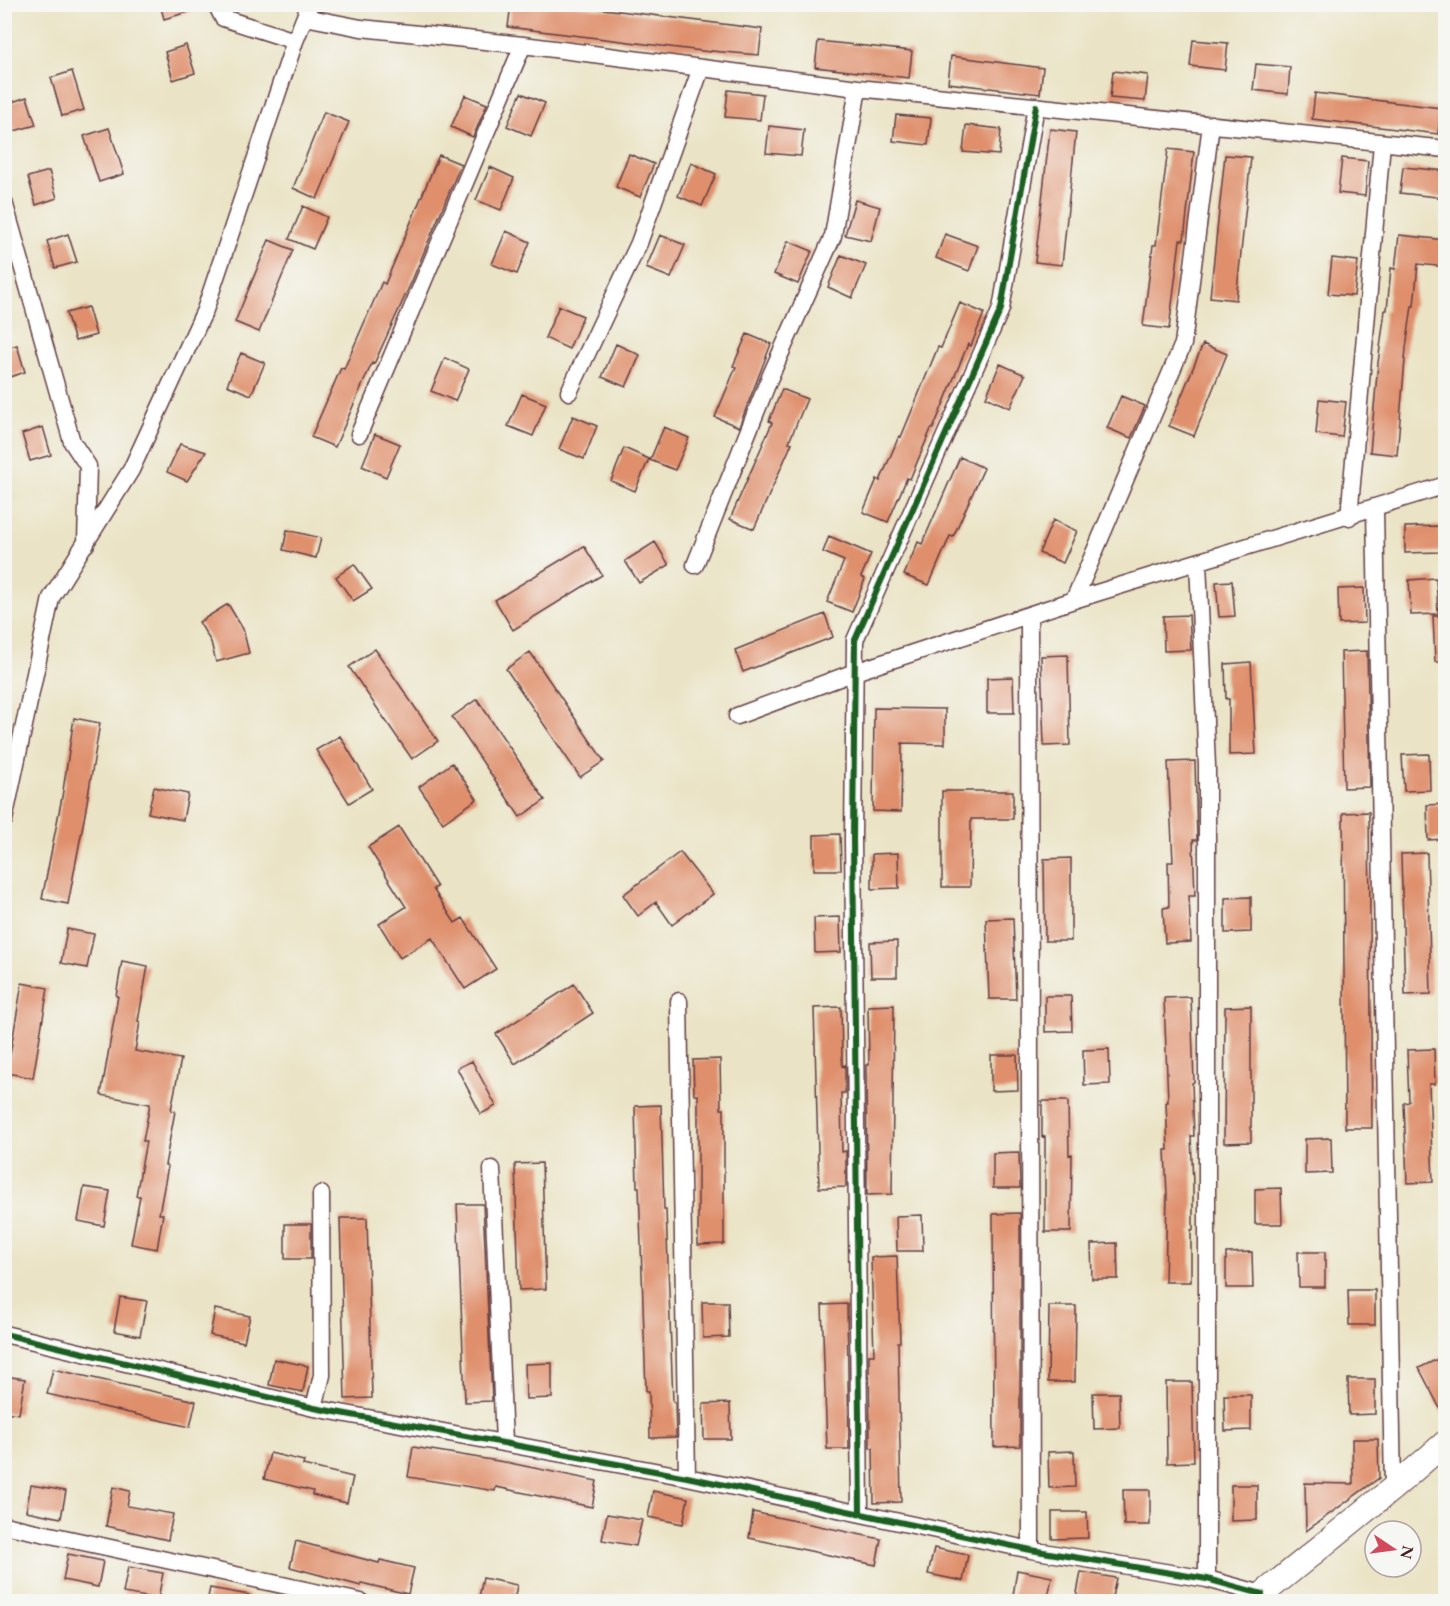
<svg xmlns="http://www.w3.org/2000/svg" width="1450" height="1606" font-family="'EB Garamond',serif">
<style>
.building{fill:#df8f6c}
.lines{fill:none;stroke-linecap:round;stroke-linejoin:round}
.street-casing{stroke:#623c42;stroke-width:19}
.secondary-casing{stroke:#623c42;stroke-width:26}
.street{stroke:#fff;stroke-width:16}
.secondary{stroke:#fff;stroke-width:24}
.cycleway-casing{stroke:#f6f6f2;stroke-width:10}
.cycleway{stroke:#1b5e20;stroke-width:6}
</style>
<rect width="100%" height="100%" fill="#f6f6f2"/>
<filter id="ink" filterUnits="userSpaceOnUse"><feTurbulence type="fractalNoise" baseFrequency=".0167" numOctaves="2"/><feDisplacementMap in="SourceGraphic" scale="12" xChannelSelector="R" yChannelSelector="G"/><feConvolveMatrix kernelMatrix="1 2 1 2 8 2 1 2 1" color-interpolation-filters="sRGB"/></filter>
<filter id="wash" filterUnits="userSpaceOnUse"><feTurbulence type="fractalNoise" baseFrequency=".008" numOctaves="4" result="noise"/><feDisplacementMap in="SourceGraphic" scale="24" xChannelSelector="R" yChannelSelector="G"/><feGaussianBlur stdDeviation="1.35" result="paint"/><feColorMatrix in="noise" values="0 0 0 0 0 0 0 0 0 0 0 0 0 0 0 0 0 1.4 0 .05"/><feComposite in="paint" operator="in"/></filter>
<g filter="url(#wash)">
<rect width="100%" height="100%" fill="#eae3c5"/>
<g id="blocks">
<path class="building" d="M160,4H202V8L164,19Z
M511,4H564L762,29L759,55L711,51L710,52L508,27Z
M1193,40L1228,43L1225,70L1190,66Z
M818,41L912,51L909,78L815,67Z
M186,45L195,73L173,80L165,52Z
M951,56L1043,68L1040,94L948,83Z
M1256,64L1290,67L1288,94L1253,90Z
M72,71L84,110L62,116L51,78Z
M1113,71L1148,75L1145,101L1110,98Z
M728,90L763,94L760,120L725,117Z
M521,93L545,103L531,136L507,126Z
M1315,93L1441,108L1438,134L1312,119Z
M465,95L487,104L473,137L451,127Z
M27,97L36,125L14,131L6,104Z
M324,112L349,122L317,199L293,188Z
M896,115L931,118L928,145L893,141Z
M966,125L1001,129L999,155L963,152Z
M769,126L804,130L801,156L766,153Z
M109,128L124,174L99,182L84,136Z
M1050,129L1076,132L1062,265L1035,262Z
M1168,149L1194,152L1184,240H1180L1169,329L1143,326L1153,245H1156Z
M629,154L654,164L640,197L616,187Z
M439,155L461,164L411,283L374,364L372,363L335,447L311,437L341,368L344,369L382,282L385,284Z
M1225,155L1251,157L1236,300L1210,297Z
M1342,158L1368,161L1365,196L1338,193Z
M691,163L716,174L702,206L678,196Z
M490,167L514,178L501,210L476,200Z
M1403,167L1446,171V198L1400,193Z
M49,171L57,198L36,205L28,177Z
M855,200L880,207L871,241L845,235Z
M303,206L327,217L313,249L289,239Z
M506,231L530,242L517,274L492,264Z
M68,234L77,262L55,268L47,241Z
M945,234L978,246L969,271L936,258Z
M660,235L685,245L671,278L646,268Z
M1399,235L1446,240V267L1418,264L1414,306H1412L1406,348L1397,455L1370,452L1378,363L1385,310H1387L1391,268L1395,269Z
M269,240L293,250L259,332L235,322Z
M788,241L812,251L798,284L774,274Z
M841,255L866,265L852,298L828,287Z
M1332,258L1358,261L1354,296L1328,294Z
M960,303L984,313L971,346L968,344L933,429H931L910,479L907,478L888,522L863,512L877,479L880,481L899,436L901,437L938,347L941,348Z
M559,306L583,316L569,349L545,338Z
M88,307L96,335L75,341L66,313Z
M747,334L771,344L739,427L715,417L736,367L733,366Z
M616,344L640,355L626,387L602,377Z
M1203,344L1227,354L1194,436L1169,426Z
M17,345L25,372L4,379V349Z
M241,353L265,363L251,395L227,385Z
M445,358L469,369L455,401L431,391Z
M1000,364L1025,375L1010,408L986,397Z
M782,389L807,399L789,442L792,443L754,529L730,519L772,423L769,421Z
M522,394L546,404L533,436L508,426Z
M1121,396L1145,406L1131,438L1107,428Z
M1319,399L1346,402L1342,437L1316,434Z
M573,416L597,426L584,459L559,449Z
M43,427L51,455L30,461L22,434Z
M664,427L689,438L675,470L650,460Z
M375,434L400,444L386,477L362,466Z
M180,444L206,452L187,481L167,472Z
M624,448L649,459L635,491L611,481Z
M960,457L984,468L953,537L950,536L929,585L904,575L918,542L922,544Z
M1053,520L1077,531L1063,563L1039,553Z
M1440,526V552L1405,553V527Z
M287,530L321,538L316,558L283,550Z
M829,536L871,554L861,577L865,579L852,612L827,602L844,561L823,552Z
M655,542L669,565L639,583L625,561Z
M584,546L602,575L513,630L495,600Z
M354,564L372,589L353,601L336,577Z
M1436,578L1438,614L1411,615L1409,580Z
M1232,581L1235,616L1219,617L1216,582Z
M1364,588L1365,623L1339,624L1338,589Z
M228,604L243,629L249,653L216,662L211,642L199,622Z
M825,614L833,637L743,672L735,650Z
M1189,615L1191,650L1164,651L1163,616Z
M1433,616H1446V662H1435Z
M375,649L438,741L412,759L349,667Z
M1367,651L1370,787L1344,788L1341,652Z
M530,652L604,761L580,777L506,669Z
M1068,655L1070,745L1044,746L1041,656Z
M1251,662L1256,754L1229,755V699H1226L1225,664Z
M1013,677L1014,713H987V678Z
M477,699L545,800L520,817L452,717Z
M874,708L945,709V744L902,743L901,812L873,811Z
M74,718L100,723L85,814L68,904L42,899L62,797Z
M340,736L372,789L349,803L316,750Z
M1429,754L1430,790L1404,791L1402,755Z
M1195,761L1197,840H1193L1195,896H1189L1191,942L1165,943L1163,908L1169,907L1168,862H1173L1168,762Z
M452,763L477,799L443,823L419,787Z
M154,787L188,794L183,820L148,813Z
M942,791H1013V819H971L970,887H942Z
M1446,804V839L1428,840L1427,805Z
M1369,812L1372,1128H1345L1343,813Z
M399,827L437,887L433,889L455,923L463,918L496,969L465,989L432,938L400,958L379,924L406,907L368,847Z
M840,834L841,870H814V835Z
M680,852L713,894L672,925L656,902L638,916L623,895Z
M898,853L899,888L872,889V854Z
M1427,853L1431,994L1405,995L1401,854Z
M1071,858V941H1045L1044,859Z
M1251,897V932L1225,933V898Z
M840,917L841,952L815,953L814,918Z
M1013,918L1016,999H989L986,919Z
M67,929L94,934L87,968L61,963Z
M897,941V977H871L870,942Z
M122,961L148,966L138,1021L140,1022L135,1051L181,1059L171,1110L175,1111L165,1165L168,1166L159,1214H163L157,1249L131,1244L140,1196H136L146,1141H143L150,1104L101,1095L118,996H116Z
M22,983L48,988L33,1078L7,1073Z
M574,984L593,1013L515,1064L496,1034Z
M1045,996H1071L1072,1031L1045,1032Z
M1191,997L1194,1082L1192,1083L1194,1136H1191L1193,1184V1230H1191V1282H1165L1167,1195L1165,1150H1168L1166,1102H1168L1164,998Z
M894,1005L892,1194L867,1195L866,1065H869L868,1006Z
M1251,1006V1142L1224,1143L1225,1007Z
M841,1007L842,1057V1066L845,1065V1093H841L842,1152L846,1151V1187L819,1188L814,1008Z
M1109,1049L1110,1084L1084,1085L1083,1050Z
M1434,1049L1435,1084H1429L1433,1182L1407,1183L1404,1103L1409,1102L1407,1050Z
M991,1055H1017L1018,1090L991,1091Z
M720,1059L721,1109H724V1244L698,1245V1095H694L693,1060Z
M472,1061L496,1106L481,1114L457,1068Z
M1042,1101H1068L1069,1155L1072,1154L1071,1232H1045V1136L1042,1137Z
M661,1105L664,1209H666L673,1402H675L676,1437L650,1438L649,1391H646L639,1187H637L635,1106Z
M1331,1138L1332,1173L1305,1174V1139Z
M1019,1152L1020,1188H993V1153Z
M542,1163L546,1289L519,1290L515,1164Z
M84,1187L110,1191L104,1226L78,1221Z
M1281,1188L1282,1224H1255V1189Z
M457,1204H483L492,1401L465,1402Z
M1020,1213V1446L994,1447L993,1214Z
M922,1215L923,1251H897L896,1216Z
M340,1218H367L372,1398L345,1399Z
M285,1224H311V1259H285Z
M1117,1243L1118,1279H1092L1091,1244Z
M1252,1252L1253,1288H1226V1253Z
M1298,1252H1325V1287H1299Z
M897,1256L900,1342H898L901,1502L874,1503L873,1448H870L869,1355H874L871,1257Z
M1348,1290H1375V1325H1349Z
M120,1297L147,1301L140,1336L114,1331Z
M702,1302H728L729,1337L703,1338Z
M847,1304L849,1449H827L822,1305Z
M1049,1306H1076L1075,1382H1048Z
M215,1309L250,1316L244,1342L210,1335Z
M1446,1355V1420L1419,1368Z
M274,1359L308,1366L303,1392L269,1385Z
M552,1363V1398L526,1399L525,1364Z
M53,1369L196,1401L190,1427L47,1394Z
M4,1376L25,1379L19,1414L4,1412Z
M1348,1379H1375V1414L1349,1415Z
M1166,1382H1192L1194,1462L1167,1463Z
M1093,1393H1119L1120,1428L1094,1429Z
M1224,1395H1251V1430L1225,1431Z
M730,1403L731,1439H704L703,1404Z
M1352,1439H1378L1379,1478L1306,1531L1305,1483L1353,1484Z
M413,1447L510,1463L597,1481L592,1507L496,1487L495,1491L408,1477Z
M1074,1451L1075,1487L1049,1488L1048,1452Z
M270,1453L304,1461L303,1465L353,1477L347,1503L312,1495L313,1491L264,1479Z
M31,1485L66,1491L61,1518L26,1511Z
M1231,1485H1257V1520L1231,1521Z
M113,1487L130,1491L127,1506L173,1514L168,1540L106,1526Z
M1123,1490H1150V1525H1124Z
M653,1491L688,1498L683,1524L648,1517Z
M753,1512L881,1539L876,1565L749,1538Z
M1052,1512H1087L1088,1538L1052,1539Z
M607,1514L642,1520L636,1546L602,1540Z
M296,1541L379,1563L380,1560L414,1568L408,1594L361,1583V1586L290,1567Z
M934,1548L968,1555L963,1581L928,1574Z
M68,1554L103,1561L98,1587L63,1580Z
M128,1567L163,1573L158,1599L123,1593Z
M1017,1570L1052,1577L1047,1602L1013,1596Z
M1081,1572L1116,1578L1111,1602H1096L1076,1598Z
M483,1578L517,1585L514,1602H478Z
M210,1588L249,1595V1602H207Z"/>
</g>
</g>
<g filter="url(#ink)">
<use href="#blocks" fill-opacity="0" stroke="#623c42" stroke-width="1.5"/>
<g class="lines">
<defs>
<path id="street" d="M216,4L223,18L295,41
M305,17L361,28L523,45L858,88L1446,149
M4,202L72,442L88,466L86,544
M569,392L639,243L701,68
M359,434L523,45
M1375,509L1393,1488
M1349,517L1382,143
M1198,562L1207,766V1579
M695,565L770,377L833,236L858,88
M1074,600L1183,344L1211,124
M1029,615L1031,1550
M737,716L855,672L1074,600L1446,485
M4,820L51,598L131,470L205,310L295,41L310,4
M679,1001L687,1477
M492,1169L504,1442
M4,1334L314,1408L687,1477L1031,1550L1207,1579L1262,1594
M314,1408L322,1375L321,1194
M860,1513L853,839L855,640L1001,309L1036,106
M4,1525L361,1602"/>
<path id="secondary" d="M1253,1602L1393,1488L1446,1442"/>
</defs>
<use href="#street" class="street-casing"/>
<use href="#secondary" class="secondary-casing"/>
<use href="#street" class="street"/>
<use href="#secondary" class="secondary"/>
<defs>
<path id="cycleway" d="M4,1334L314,1408L687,1477L1031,1550L1207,1579L1262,1594
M860,1513L853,839L855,640L1001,309L1036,106"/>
</defs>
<use href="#cycleway" class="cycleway-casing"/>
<use href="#cycleway" class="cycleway"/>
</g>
</g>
<rect width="1450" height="1606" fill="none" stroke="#f6f6f2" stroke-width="24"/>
<g transform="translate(1393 1549) rotate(103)"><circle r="28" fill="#f6f6f2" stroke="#b1a0a2" stroke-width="1.5"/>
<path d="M0-4.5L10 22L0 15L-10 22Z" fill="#d1495b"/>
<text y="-9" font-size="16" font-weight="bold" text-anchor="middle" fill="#4a1f2b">N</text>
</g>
</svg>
